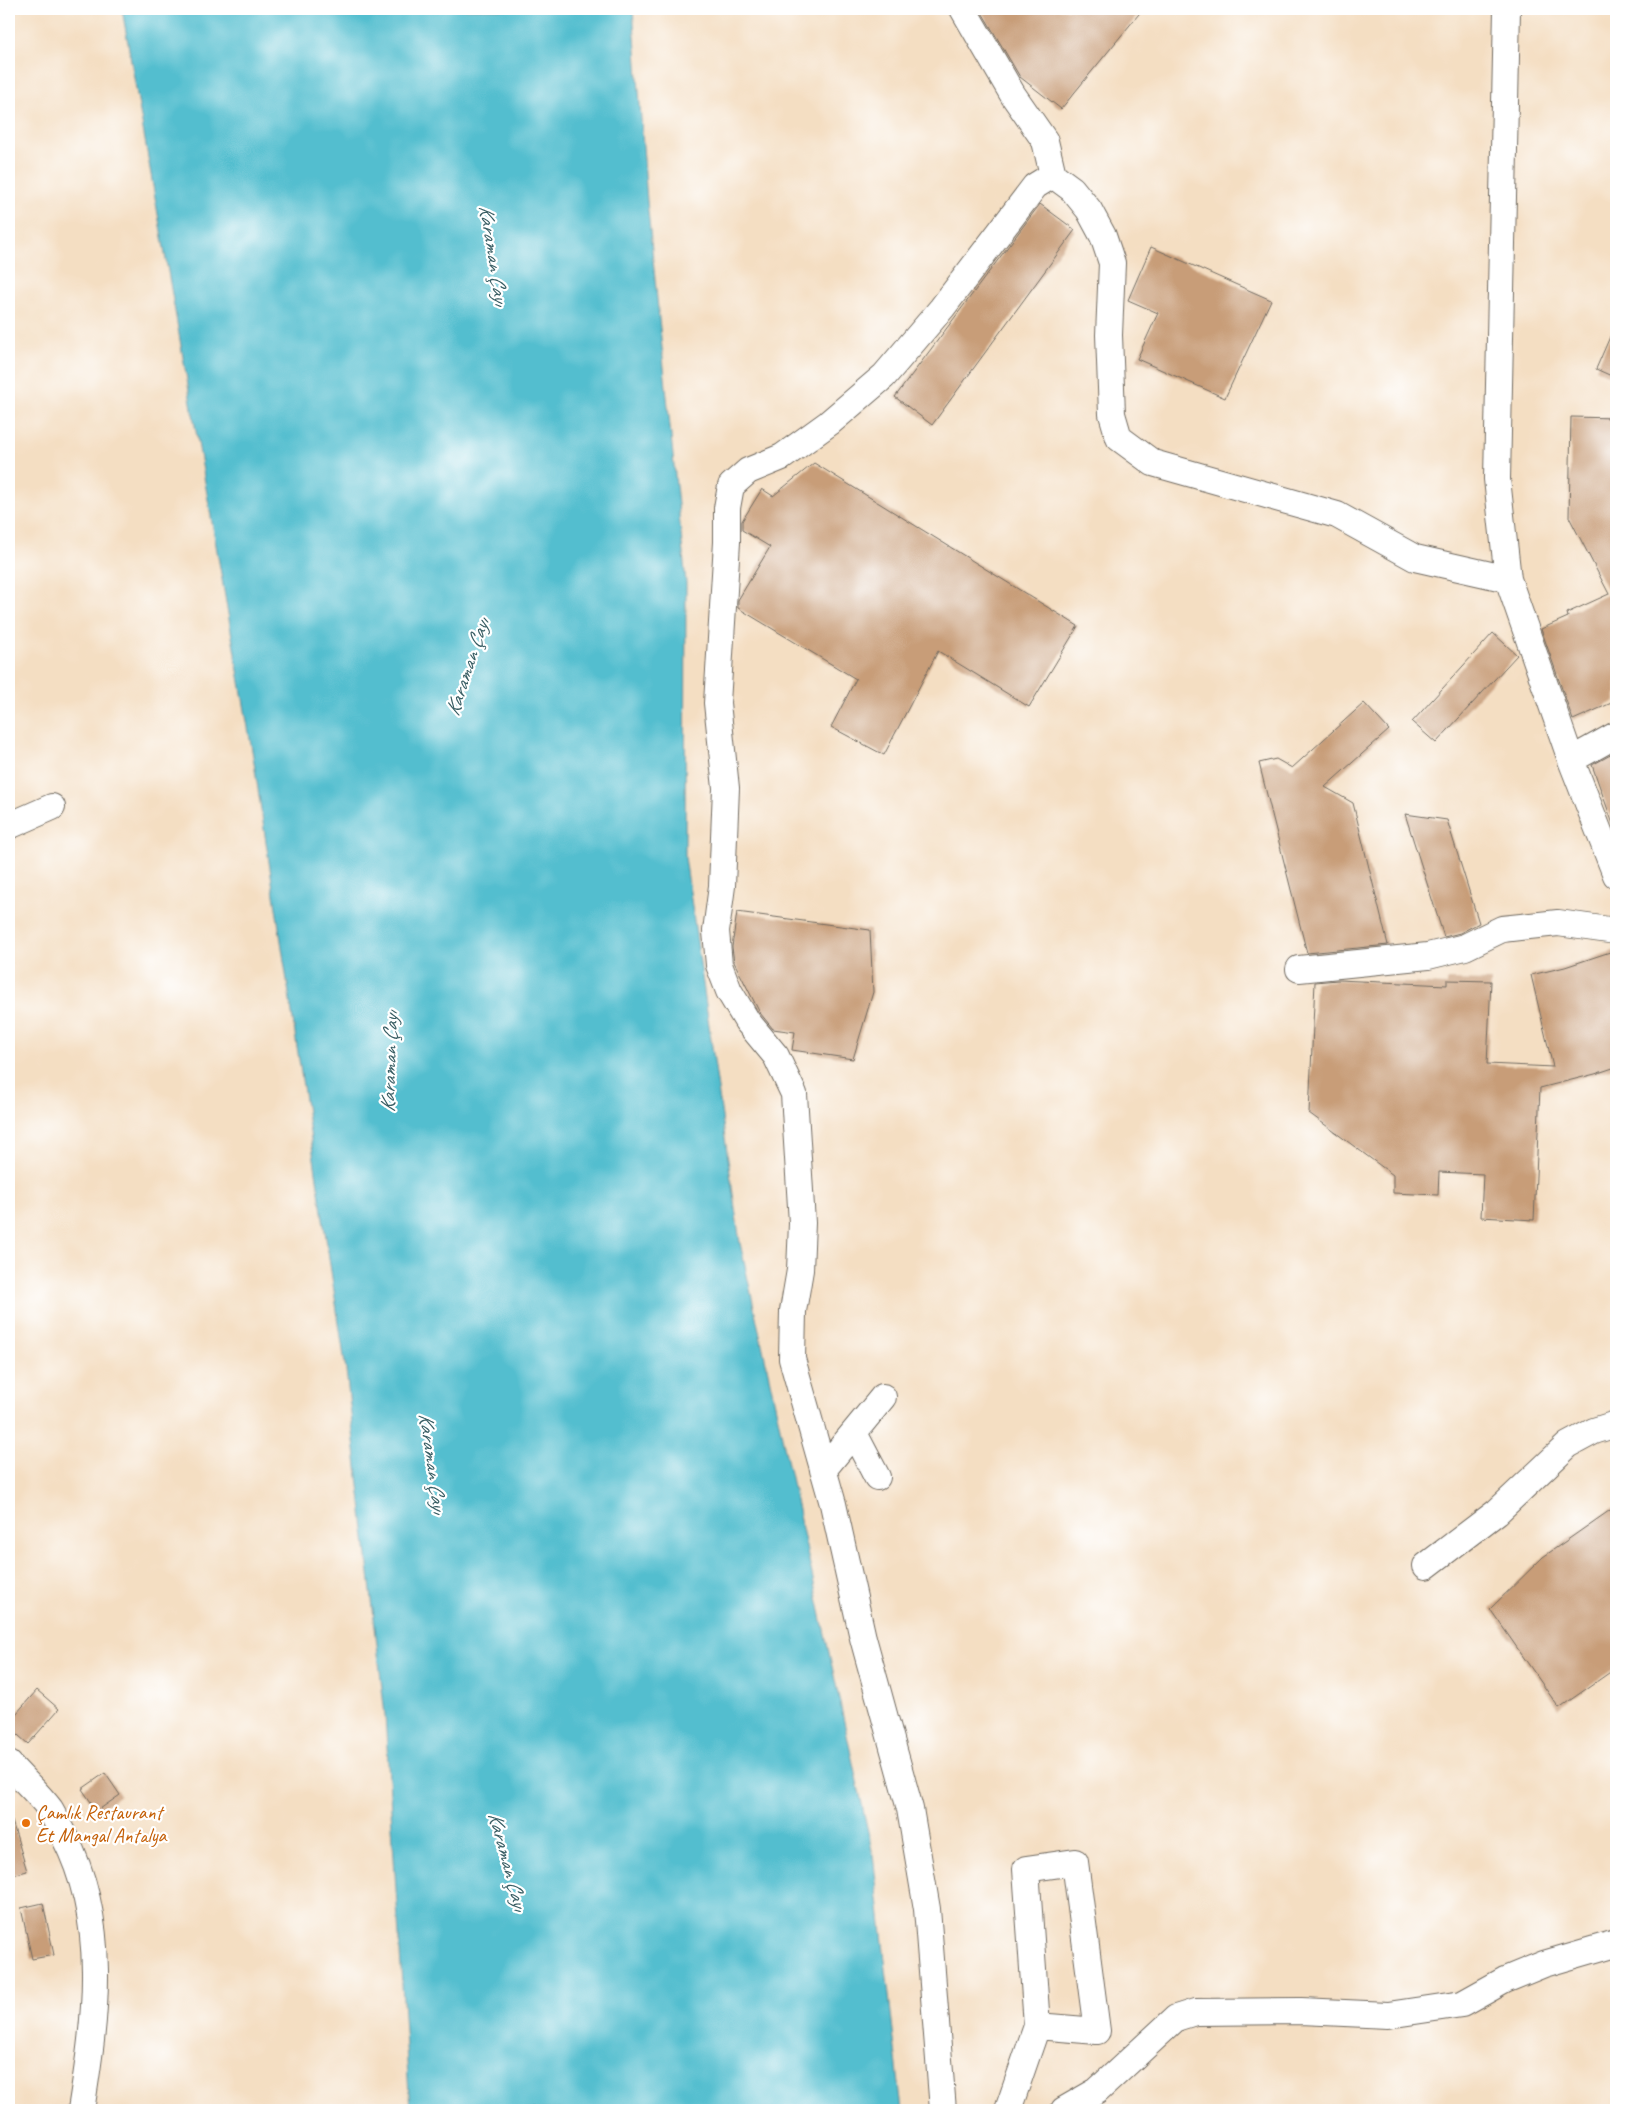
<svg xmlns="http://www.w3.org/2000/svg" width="1625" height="2119" font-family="Caveat,sans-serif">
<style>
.water{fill:#53becf;stroke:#3f747d}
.building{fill:#c89d78}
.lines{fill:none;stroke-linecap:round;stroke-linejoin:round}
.minor-casing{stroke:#716a60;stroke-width:28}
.minor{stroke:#fff;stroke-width:26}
.food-dot{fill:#e8710a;stroke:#fff;stroke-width:2}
.labels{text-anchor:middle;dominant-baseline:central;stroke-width:4.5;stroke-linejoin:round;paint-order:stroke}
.food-label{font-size:20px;fill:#c56008;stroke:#fff;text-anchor:start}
.water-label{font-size:21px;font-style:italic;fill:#395e64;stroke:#fff}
</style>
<rect width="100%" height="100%" fill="#fff"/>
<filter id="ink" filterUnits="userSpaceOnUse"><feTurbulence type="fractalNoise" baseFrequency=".02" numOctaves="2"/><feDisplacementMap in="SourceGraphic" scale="10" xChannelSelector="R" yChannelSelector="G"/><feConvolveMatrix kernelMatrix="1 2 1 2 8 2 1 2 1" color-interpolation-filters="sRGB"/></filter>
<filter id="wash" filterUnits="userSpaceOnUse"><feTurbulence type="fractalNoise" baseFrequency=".0096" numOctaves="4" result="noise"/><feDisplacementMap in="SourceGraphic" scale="20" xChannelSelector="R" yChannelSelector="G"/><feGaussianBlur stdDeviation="1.12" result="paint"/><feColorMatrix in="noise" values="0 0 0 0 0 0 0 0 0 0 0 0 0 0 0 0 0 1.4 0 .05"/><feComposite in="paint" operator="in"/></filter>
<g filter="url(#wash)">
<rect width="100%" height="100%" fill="#f4dec2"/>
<path class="water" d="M122,9H633L647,201L686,583L685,857L740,1243L873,1855L902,2110H410L385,1715L346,1370L253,756Z"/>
<g id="blocks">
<path class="building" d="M980,9H1143L1061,109L1020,77Z
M1040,204L1075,230L932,425L895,397Z
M1151,247L1271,300L1225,398L1137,359L1158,313L1128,300Z
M1616,323V378L1596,369Z
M1571,417L1616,418V701L1573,720L1541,629L1568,617L1567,613L1609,594L1569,517Z
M814,463L1078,626L1029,707L938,651L884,755L831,727L856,679L738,608V600L770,547L742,530V521L762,489L773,496Z
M1493,633L1517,655L1436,743L1412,722Z
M1364,703L1389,730L1325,787L1353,803L1388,945L1307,953L1259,763L1276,759L1292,768Z
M1616,752V827H1614L1592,765Z
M1405,814L1447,820L1479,923L1460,933L1444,937Z
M737,912L870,930L873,992L853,1059L792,1050L795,1032L773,1029L760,1013L734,962L732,947Z
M1616,950V1067L1595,1074L1540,1088L1534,1220L1481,1217L1483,1174L1439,1172L1438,1195L1393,1193V1175L1309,1113L1315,982L1338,980L1447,985V980L1491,981L1487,1064L1553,1067L1531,975L1565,967Z
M1616,1506V1668L1559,1708L1490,1609L1543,1557Z
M37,1690L59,1709L28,1744L9,1727V1722Z
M105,1773L120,1795L97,1811L82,1789Z
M12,1821L27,1871L9,1876V1822Z
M43,1903L54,1955L32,1959L21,1908Z"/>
</g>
</g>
<g filter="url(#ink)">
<use href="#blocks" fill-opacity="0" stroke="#716a60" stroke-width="1"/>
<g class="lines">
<defs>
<path id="minor" d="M963,9L1013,95L1045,141L1053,175
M1507,9L1497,479L1508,579L1571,760L1616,875
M1571,760L1616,735
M9,826L52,807
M1299,969L1428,956L1465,947L1502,929L1558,923L1616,931
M854,1433L877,1477
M823,1470L883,1397
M1426,1566L1497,1512L1568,1445L1594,1431L1616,1424
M9,1764C22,1779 38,1793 50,1809C55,1817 59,1827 64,1836C109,1923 96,2017 81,2110
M943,2110L927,1909L910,1809L863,1638L833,1504L792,1359L793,1311L800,1270L802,1223L794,1094L776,1056L747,1021L729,991L719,965L716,931L722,886L726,788L717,703L727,542V508L731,486L748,471L782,457L829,423L884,376L942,308L1035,186L1053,175L1072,189L1089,210L1103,236L1112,263L1109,335L1112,414L1119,438L1153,463L1337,515L1415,558L1508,579
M1008,2110L1037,2026L1026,1869L1075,1862L1097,2031L1037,2026
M1064,2110L1097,2091L1176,2018L1195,2012L1301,2011L1388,2015L1462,2004L1505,1980L1544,1964L1616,1943"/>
</defs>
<use href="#minor" class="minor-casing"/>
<use href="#minor" class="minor"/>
</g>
</g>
<circle class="food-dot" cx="26" cy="1823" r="5"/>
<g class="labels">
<g class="food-label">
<text x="36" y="1812">Çamlık Restaurant<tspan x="36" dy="23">Et Mangal Antalya</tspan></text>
</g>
<g class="water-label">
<text transform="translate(494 255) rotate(81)">Karaman Çayı</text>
<text transform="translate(467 667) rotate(-72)">Karaman Çayı</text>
<text transform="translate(389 1062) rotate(-88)">Karaman Çayı</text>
<text transform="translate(433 1463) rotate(82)">Karaman Çayı</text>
<text transform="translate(508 1861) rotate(75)">Karaman Çayı</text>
</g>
</g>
<rect width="1625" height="2119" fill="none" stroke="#fff" stroke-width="30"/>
</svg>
